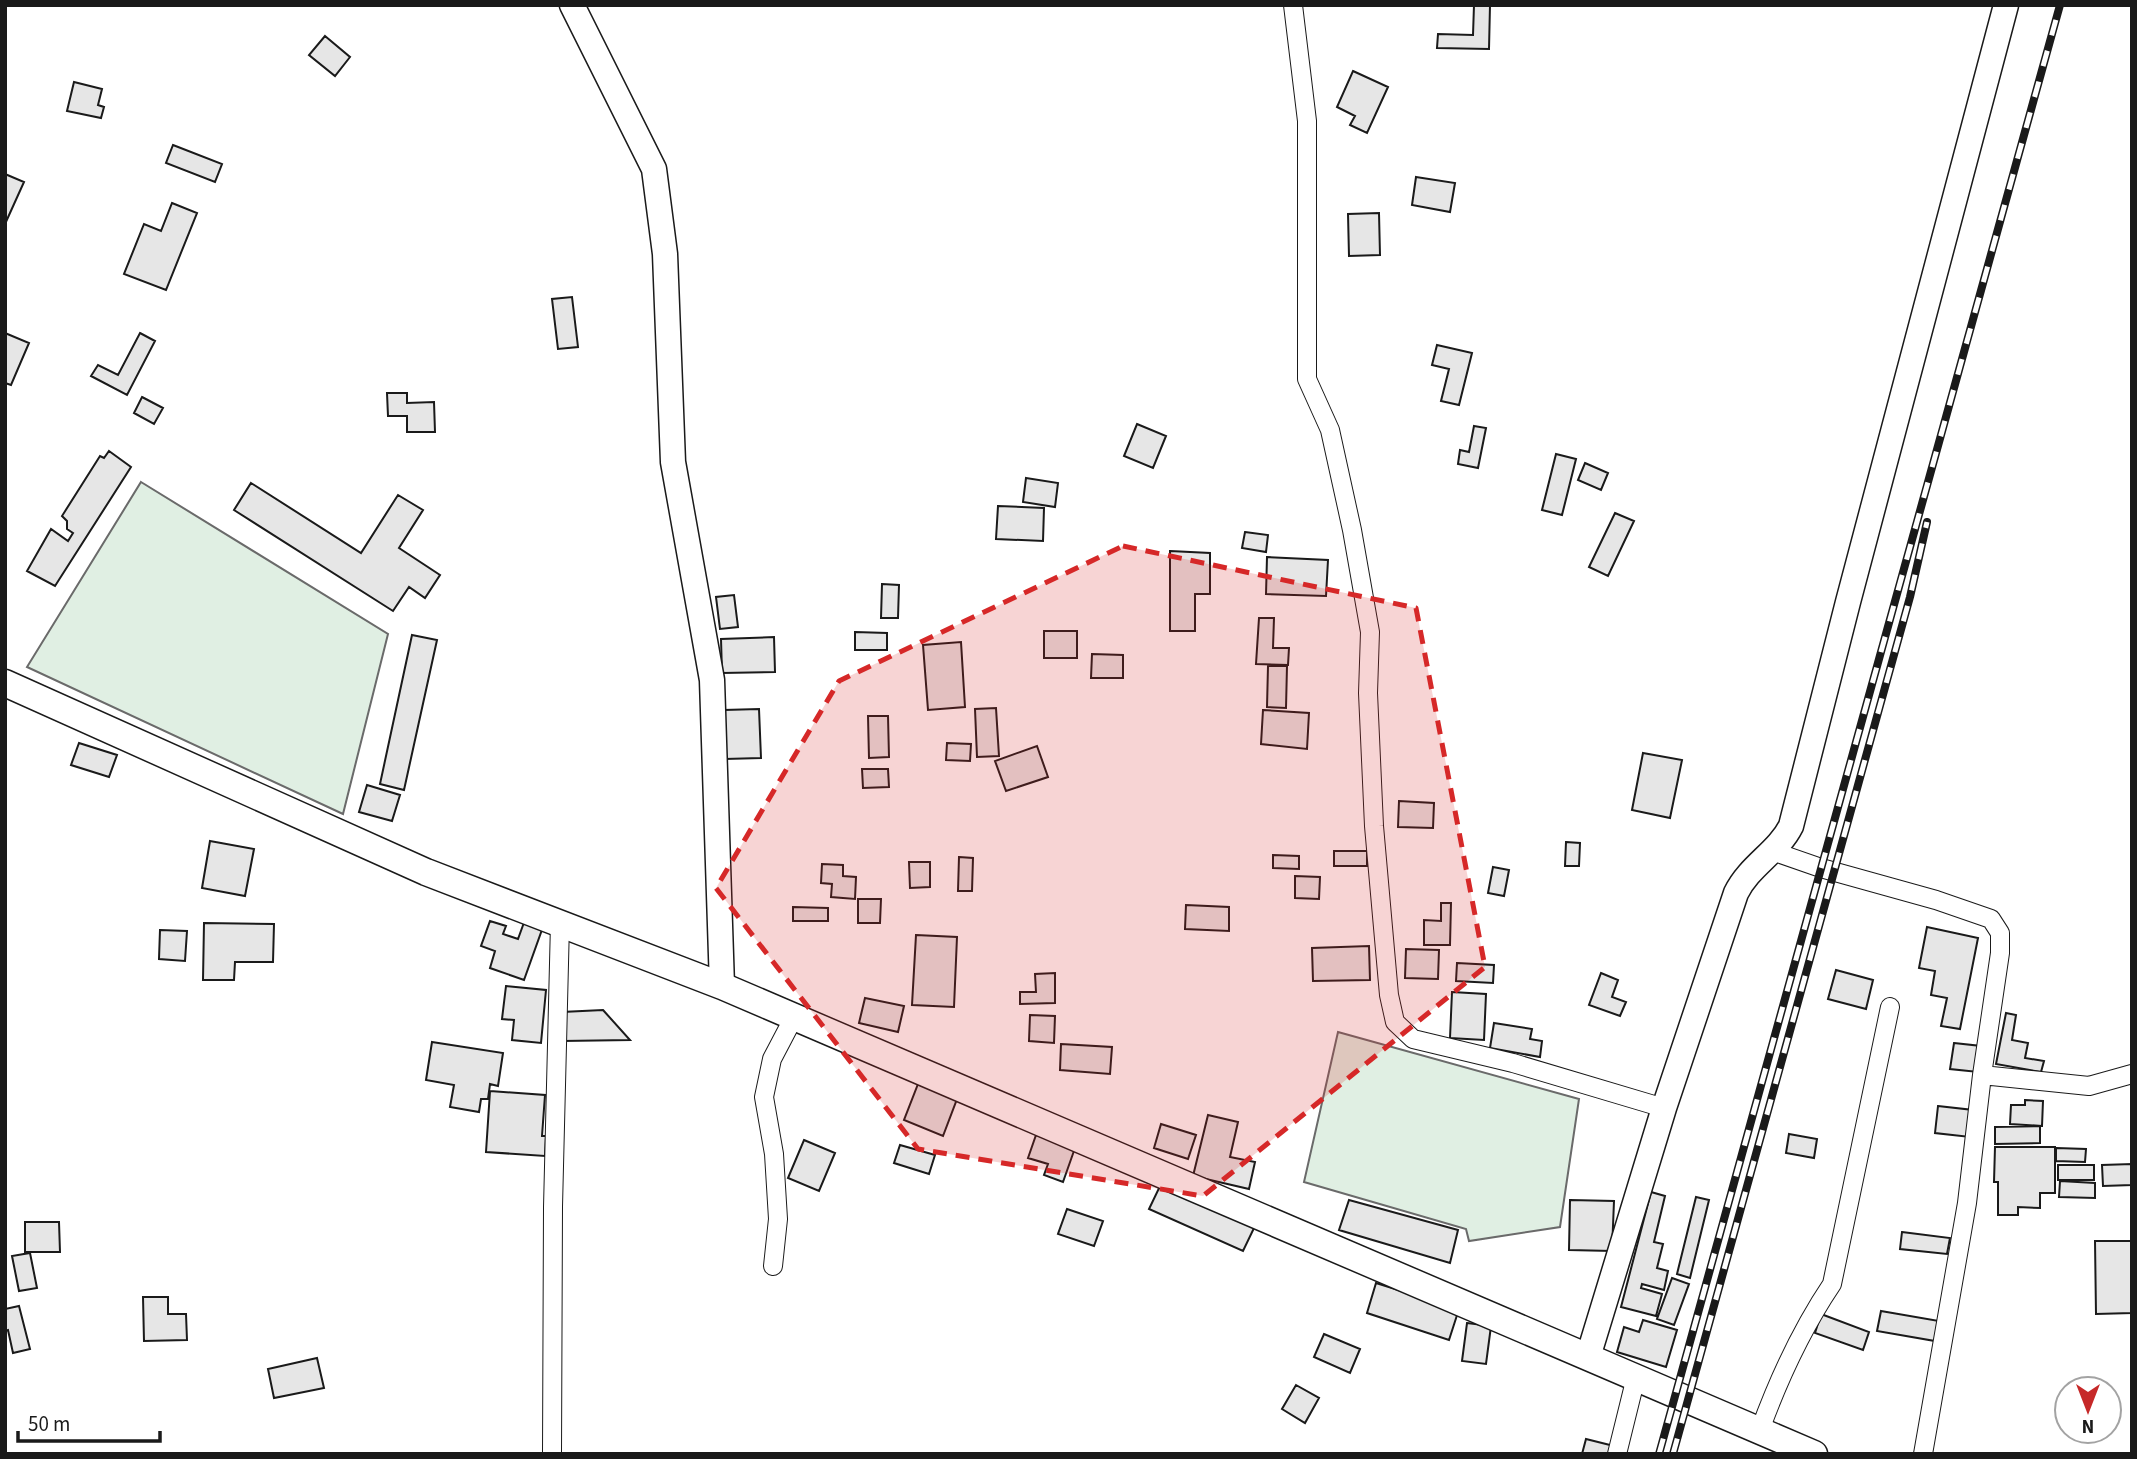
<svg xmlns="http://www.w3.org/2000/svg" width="2137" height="1459" font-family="'Source Sans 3',sans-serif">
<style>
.green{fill:#e0efe3;stroke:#6a6a6a;stroke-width:2}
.building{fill:#e6e6e6;stroke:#1a1a1a;stroke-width:2}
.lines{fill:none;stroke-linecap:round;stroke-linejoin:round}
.street-casing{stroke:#1a1a1a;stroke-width:20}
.secondary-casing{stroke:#1a1a1a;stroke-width:27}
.primary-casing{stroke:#1a1a1a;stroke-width:29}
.street{stroke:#fff;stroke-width:18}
.secondary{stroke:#fff;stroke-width:24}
.primary{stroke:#fff;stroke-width:26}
.rail-casing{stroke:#1a1a1a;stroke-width:8}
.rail{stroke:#fff;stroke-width:5;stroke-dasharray:16;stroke-linecap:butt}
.marked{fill:#d62828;fill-opacity:0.2;stroke:#d62828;stroke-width:5;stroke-dasharray:14 9;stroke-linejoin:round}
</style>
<rect width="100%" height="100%" fill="#fff"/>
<path class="green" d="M141,482L388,634L343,814L27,667Z
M1338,1032L1579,1099L1560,1227L1469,1241L1466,1229L1304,1182Z"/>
<path class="building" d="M1474,5H1490L1489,49L1437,48L1438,34L1473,35Z
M325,36L350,57L335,76L309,55Z
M1353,71L1388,87L1367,133L1350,125L1355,116L1337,107Z
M74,82L102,89L98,105L104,107L101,118L67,111Z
M173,145L222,164L215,182L166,163Z
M5,174L24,182L5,224Z
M1416,177L1455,183L1450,212L1412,205Z
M172,203L197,213L166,290L124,274L144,224L161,231Z
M1379,213L1380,255L1349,256L1348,214Z
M572,297L578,347L558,349L552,299Z
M5,333L29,343L11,385L5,383Z
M140,333L155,341L127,395L91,376L98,365L118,375Z
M1437,345L1472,353L1459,405L1441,401L1449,369L1432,365Z
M387,393H407V403L434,402L435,432H407V416H388Z
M142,397L163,408L154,424L134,413Z
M1137,424L1166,436L1153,468L1124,456Z
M1474,426L1486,428L1478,468L1458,464L1460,450L1469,452Z
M109,451L131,467L55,586L27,571L51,529L68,541L73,533L67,529V521L62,516L100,456L104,458Z
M1556,454L1576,459L1562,515L1542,510Z
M1585,463L1608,473L1601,490L1578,480Z
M1026,478L1058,483L1055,507L1023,502Z
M251,483L361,553L398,495L423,510L399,548L440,575L425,598L409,587L393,611L234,510Z
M998,506L1044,508L1043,541L996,539Z
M1615,513L1634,521L1608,576L1589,567Z
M1245,532L1268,535L1266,552L1242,548Z
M1170,551L1210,553V594H1195V631H1170Z
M1267,557L1328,560L1326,596L1266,594Z
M882,584L899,585L898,618H881Z
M734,595L738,627L720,629L716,597Z
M1259,618H1274L1273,648H1289L1288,665L1256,664Z
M1044,631H1077V658H1044Z
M855,632L887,633V650H855Z
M412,635L437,640L404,790L380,784Z
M774,637L775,672L722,673L721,639Z
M961,642L965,707L928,710L923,645Z
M1092,654L1123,655V678H1091Z
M1268,666H1287L1286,708L1267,707Z
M996,708L999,756L977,757L975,709Z
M759,709L761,758L725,759L724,710Z
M1263,710L1309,713L1307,749L1261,744Z
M868,716H888L889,757L869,758Z
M79,743L117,755L109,777L71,765Z
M947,743L971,744L970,761L946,760Z
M1037,746L1048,777L1006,791L995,761Z
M1643,753L1682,760L1670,818L1632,810Z
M862,769H888L889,787L863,788Z
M367,785L400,795L392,821L359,812Z
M1399,801L1434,803L1433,828L1398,827Z
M210,841L254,849L245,896L202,888Z
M1566,842L1580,843L1579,866H1565Z
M1334,851H1367V866H1334Z
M1273,855L1299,856V869L1273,868Z
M959,857L973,858L972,891H958Z
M909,862H930V887L910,888Z
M822,864L843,865V876L856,877L855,899L831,897L832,884L821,883Z
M1493,867L1509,870L1504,896L1488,893Z
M1295,876L1320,877L1319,899L1295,898Z
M858,899H881L880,923H858Z
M1441,903H1451L1450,945H1424V920L1441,921Z
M1186,905L1229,907V931L1185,929Z
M793,907L828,908V921H793Z
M526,917L544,924L524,980L490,968L495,951L481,946L490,921L506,926L503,934L518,939Z
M204,923L274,924L273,962H235L234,980H203Z
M1927,927L1978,938L1960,1029L1941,1026L1947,998L1931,995L1935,971L1919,968Z
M160,930L187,931L185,961L159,959Z
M916,935L957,937L954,1007L912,1005Z
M1369,946L1370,980L1313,981L1312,948Z
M1406,949L1439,950L1438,979L1405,978Z
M1457,963L1494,965L1493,983L1456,981Z
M1836,970L1873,980L1866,1009L1828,999Z
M1055,973V1003L1020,1004V992H1036L1035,974Z
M1601,973L1618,980L1612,997L1626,1002L1620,1016L1589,1005Z
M506,986L546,990L541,1043L512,1040L514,1020L502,1019Z
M1452,992L1486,994L1484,1040L1450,1038Z
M865,998L904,1006L898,1032L859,1023Z
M603,1010L630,1040L562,1041V1012Z
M2006,1013L2016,1015L2012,1040L2028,1043L2025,1058L2044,1061L2041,1072L1996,1064Z
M1030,1015L1055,1016L1054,1043L1029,1041Z
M1494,1023L1532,1029L1530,1039L1542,1041L1540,1057L1490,1048Z
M432,1042L503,1053L498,1086L490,1084L488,1099H481L479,1112L450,1107L454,1085L426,1080Z
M1954,1043L1981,1046L1978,1072L1950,1069Z
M1061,1044L1112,1047L1110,1074L1060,1070Z
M918,1084L957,1099L943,1136L904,1120Z
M490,1091L545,1095L542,1136H546L545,1156L486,1152Z
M2025,1100L2043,1101L2042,1126L2010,1124L2011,1105H2025Z
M1938,1106L1973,1110L1970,1137L1935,1133Z
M1208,1115L1238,1122L1230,1157L1255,1162L1249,1189L1193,1176Z
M1161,1124L1196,1135L1188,1159L1154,1148Z
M2040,1126V1143L1995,1144V1127Z
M1789,1134L1817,1139L1814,1158L1786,1153Z
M1036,1135L1075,1148L1063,1182L1044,1175L1048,1164L1028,1158Z
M804,1140L835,1153L819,1191L788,1178Z
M900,1145L935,1155L929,1174L894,1163Z
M1995,1147H2055V1193H2040V1208L2018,1207V1215H1998V1182H1994Z
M2056,1148L2086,1149L2085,1162L2056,1161Z
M2132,1164V1185L2103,1186L2102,1165Z
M2058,1165H2094V1180H2058Z
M2060,1181L2095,1183V1198L2059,1197Z
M1161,1184L1255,1226L1243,1251L1149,1209Z
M1651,1192L1665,1196L1654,1242L1663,1244L1657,1268L1668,1271L1664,1290L1642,1284L1641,1288L1662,1294L1656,1316L1621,1307Z
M1696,1197L1709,1200L1690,1278L1677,1274Z
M1349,1200L1458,1230L1450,1263L1339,1230Z
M1570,1200L1614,1201L1612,1251L1569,1250Z
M1067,1209L1103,1221L1094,1246L1058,1234Z
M25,1222H59L60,1252H25Z
M1902,1232L1950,1238L1947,1254L1900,1249Z
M2095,1241H2132V1313L2096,1314Z
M30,1253L37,1288L19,1291L12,1256Z
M1672,1278L1689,1284L1674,1325L1657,1319Z
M1376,1283L1459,1309L1449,1340L1367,1313Z
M143,1297H168V1314H186L187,1340L144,1341Z
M19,1306L30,1349L13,1353L8,1330L5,1331V1309Z
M1881,1311L1939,1321L1935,1341L1877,1331Z
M1821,1314L1869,1332L1863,1350L1815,1333Z
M1643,1320L1677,1330L1666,1367L1617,1352L1624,1327L1639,1332Z
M1467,1323L1491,1326L1486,1364L1462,1361Z
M1324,1334L1360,1349L1350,1373L1314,1357Z
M317,1358L324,1388L274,1398L268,1369Z
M1296,1385L1319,1398L1305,1423L1282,1409Z
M1586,1439L1614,1446L1612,1454H1582Z"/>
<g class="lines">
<defs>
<path id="street" d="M1293,5L1307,121V379L1330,430L1352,530L1370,632L1368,693L1374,826L1389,995L1395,1022L1413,1039L1513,1063L1664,1108
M1772,851L1821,868L1936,900L1991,919L2000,933V953L1982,1075L1967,1203L1923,1454
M1982,1075L2089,1086L2132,1074
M773,1266L778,1219L774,1154L764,1097L772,1059L794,1017
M1760,1430C1779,1378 1801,1330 1832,1284L1890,1007
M552,1454L553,1207L560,923
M1617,1454L1636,1377"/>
<path id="secondary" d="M572,5L654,169L665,254L673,462L712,680L722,986
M1588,1357L1664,1108L1736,893C1749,866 1778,852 1791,826L1848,602L2006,5"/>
<path id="primary" d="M5,683L426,872L722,986L1814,1454"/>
</defs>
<use href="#street" class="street-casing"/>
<use href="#secondary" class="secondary-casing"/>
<use href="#primary" class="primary-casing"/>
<use href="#street" class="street"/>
<use href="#secondary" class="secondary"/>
<use href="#primary" class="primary"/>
<defs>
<path id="rail" d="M1659,1454L2060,5
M1673,1454L1910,597L1927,522"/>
</defs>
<use href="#rail" class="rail-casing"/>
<use href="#rail" class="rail"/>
</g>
<path class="marked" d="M1123,546L1416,608L1485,967L1203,1196L918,1149L716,888L839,681Z"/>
<rect width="2137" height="1459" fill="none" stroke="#1a1a1a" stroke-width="14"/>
<g transform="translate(2088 1410) rotate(180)"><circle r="33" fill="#ffffff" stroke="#a3a3a3" stroke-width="2"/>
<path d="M0-5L12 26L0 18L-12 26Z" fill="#c62828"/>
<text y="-10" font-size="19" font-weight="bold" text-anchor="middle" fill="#1a1a1a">N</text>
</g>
<path d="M18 1431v10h142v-10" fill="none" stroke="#1a1a1a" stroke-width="3.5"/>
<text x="28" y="1431" font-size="21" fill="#1a1a1a" stroke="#ffffff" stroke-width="5" paint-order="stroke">50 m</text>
</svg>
